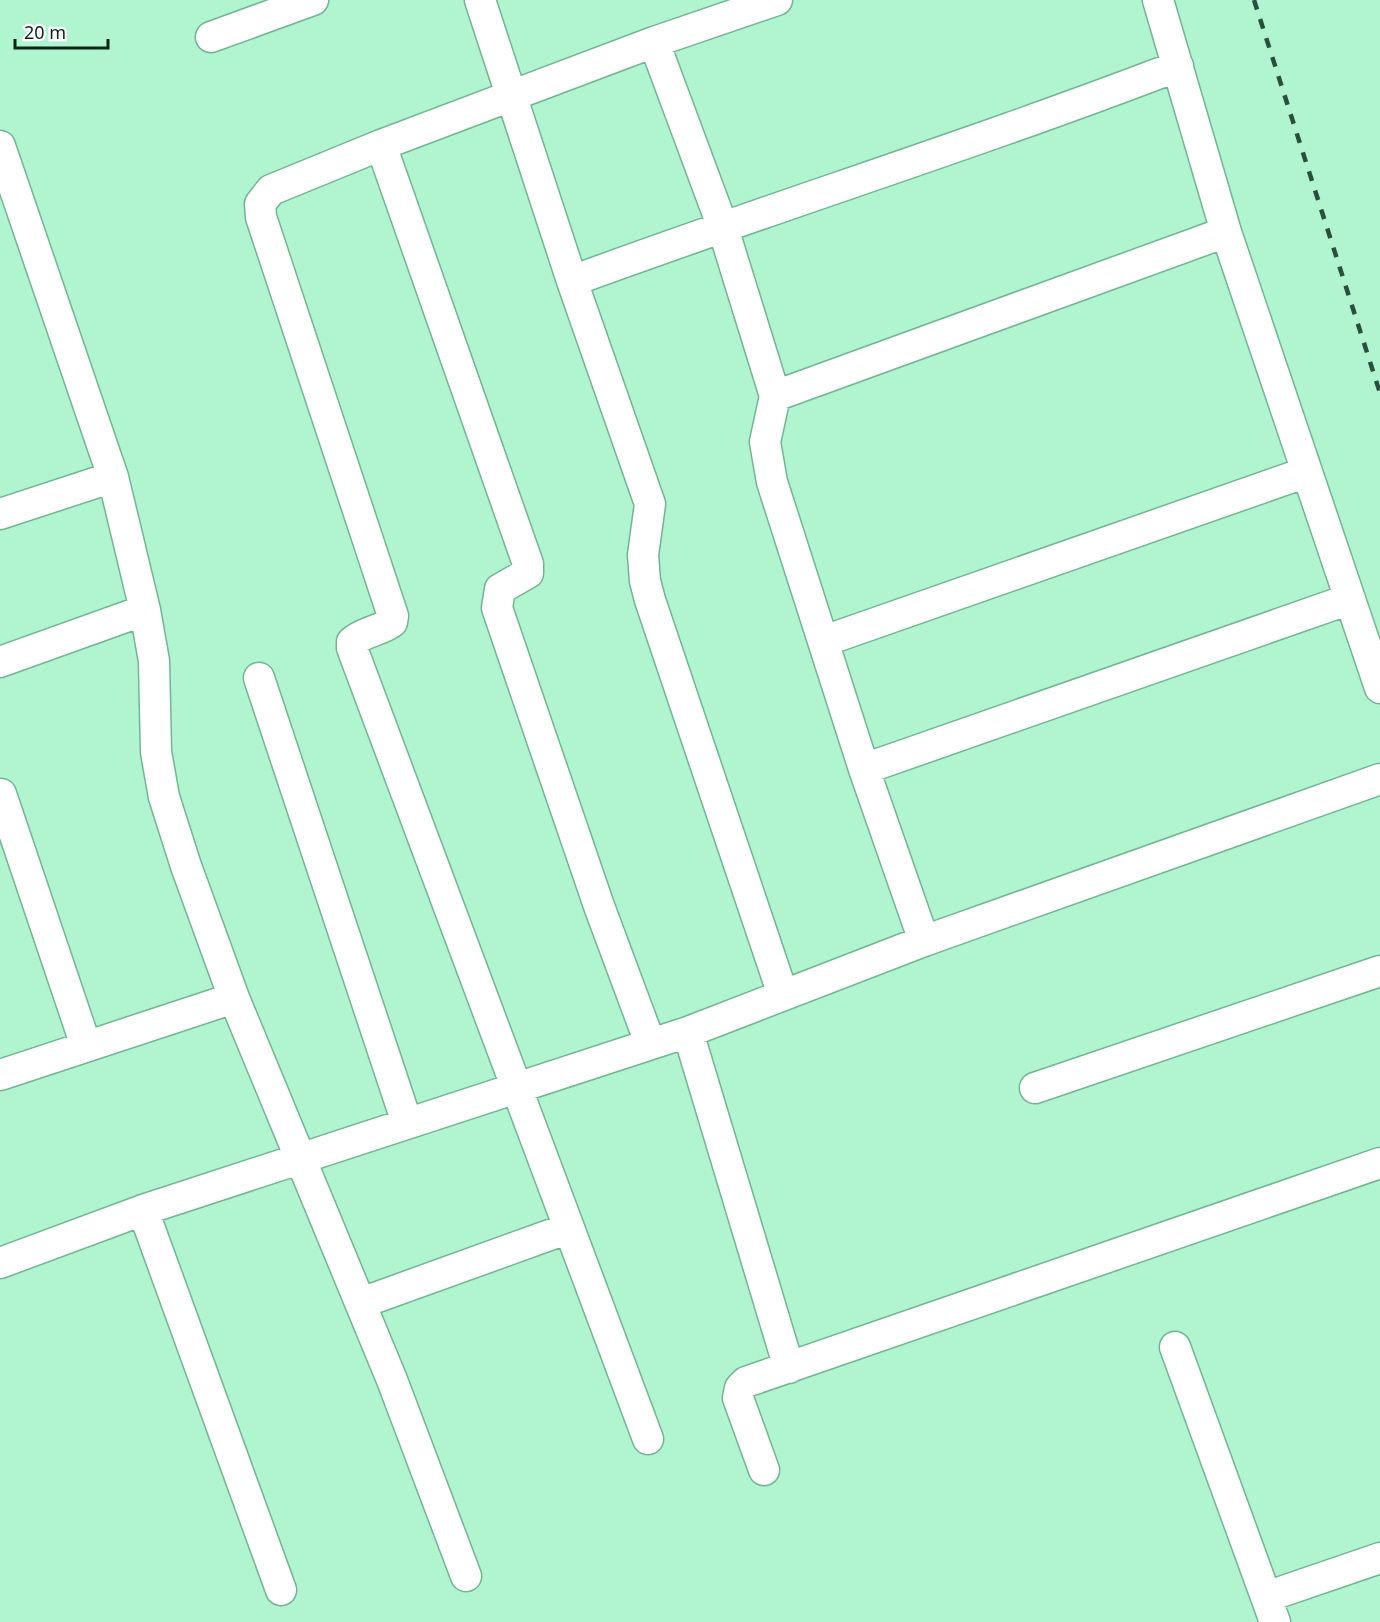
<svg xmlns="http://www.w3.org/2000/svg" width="1380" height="1622" font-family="'Noto Sans',sans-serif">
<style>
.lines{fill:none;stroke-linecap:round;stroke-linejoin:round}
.minor-casing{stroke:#72b593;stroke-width:33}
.minor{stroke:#fff;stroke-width:30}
.rail{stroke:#2b4f3d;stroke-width:4.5;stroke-dasharray:10 10;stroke-linecap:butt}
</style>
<rect width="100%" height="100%" fill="#b0f5d0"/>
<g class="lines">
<defs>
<path id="minor" d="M480,0L572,281L650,504L643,555L645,581L650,600L783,995
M211,37L313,0
M654,42L722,225L775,396L1226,232L1158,0
M381,145L271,190L260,204L261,217L393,616L392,622C380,631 363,632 352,642V648L648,1439
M0,146L113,477L145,610L0,662
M1226,232L1380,688
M572,281C773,207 978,143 1178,66
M775,396L765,442L772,482L864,769L924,941
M0,514L113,477
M145,610L154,661L156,752L164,797L186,866L234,998L392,1380L466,1576
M824,641L1307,472
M259,678L407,1123
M864,769L1350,599
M1,794L86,1046
M688,1032L789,1368
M650,1043L599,906L497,608L500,589L528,573V564L381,145L654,42L777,0
M0,1075L234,998
M1035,1088L1380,971
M143,1210L281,1590
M0,1263L143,1210L688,1032L924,941L1380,779
M361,1303L569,1228
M1175,1347L1266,1597
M764,1470L738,1398L740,1388L746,1382L1380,1163
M1275,1622L1266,1597L1380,1558"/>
</defs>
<use href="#minor" class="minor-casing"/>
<use href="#minor" class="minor"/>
<path class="rail" d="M1254,0L1380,393"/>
</g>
<path d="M15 39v9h93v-9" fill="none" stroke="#092518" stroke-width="3"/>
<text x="24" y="39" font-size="18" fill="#092518" stroke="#ffffff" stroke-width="4.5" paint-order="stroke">20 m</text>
</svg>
